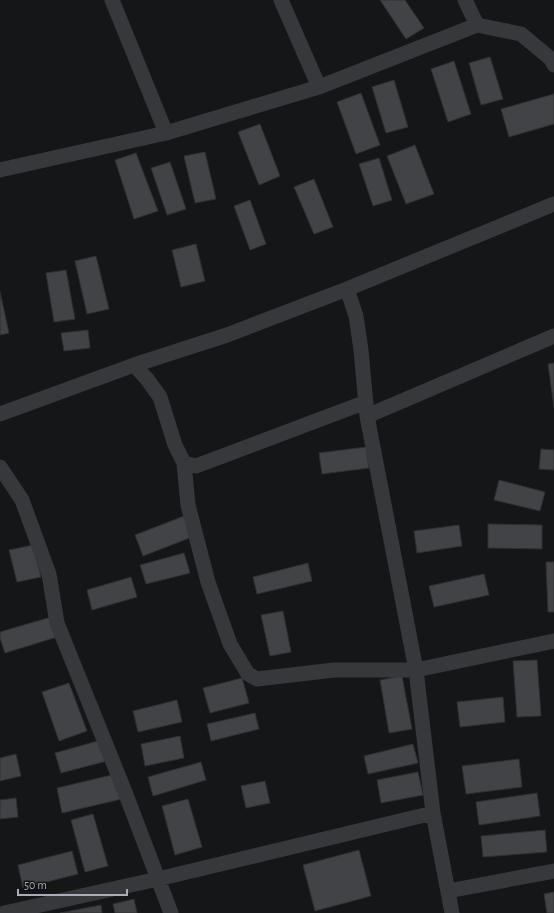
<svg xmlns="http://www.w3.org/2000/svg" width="554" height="913" font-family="'Alegreya Sans',sans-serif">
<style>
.building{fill:#424347;stroke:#303033}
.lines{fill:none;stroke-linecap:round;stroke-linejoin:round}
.minor{stroke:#37383c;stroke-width:15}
</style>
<rect width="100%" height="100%" fill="#151617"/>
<path class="building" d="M380,0H405L424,28L406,39Z
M490,57L503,99L481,105L469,63Z
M454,61L471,114L448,122L431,69Z
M394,80L408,127L386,133L372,87Z
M361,93L380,145L356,154L337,102Z
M554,94V124L509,137L501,109Z
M260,124L280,176L259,185L238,132Z
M415,145L434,194L406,204L387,156Z
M205,152L216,199L195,203L184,156Z
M136,153L158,211L134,219L115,160Z
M379,158L392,200L373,206L359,164Z
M170,162L186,209L167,215L151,168Z
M314,179L333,227L314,234L294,187Z
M250,200L266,244L250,250L234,206Z
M196,244L205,281L181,287L172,250Z
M96,256L109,309L87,314L75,261Z
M66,270L75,319L54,322L46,273Z
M0,292L9,333L0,335Z
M88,330L90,348L64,351L61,333Z
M554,363V408L548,364Z
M366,447L369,468L322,474L319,453Z
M541,449L554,450V470L539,469Z
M499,480L545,492L540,511L494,500Z
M184,516L192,537L143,556L135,535Z
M488,524L542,525V549L488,548Z
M459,525L462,546L417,553L414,531Z
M33,545L41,577L17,582L9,550Z
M184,553L190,573L146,584L140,565Z
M546,562H554V612H548Z
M308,563L312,581L257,594L253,577Z
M484,574L489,595L434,607L429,586Z
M131,577L137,597L92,610L87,590Z
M283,611L291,652L270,656L261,615Z
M51,617L57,637L5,653L0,638V632Z
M537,660L541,716L517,717L513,661Z
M402,676L412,729L389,733L380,680Z
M242,678L249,703L210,713L203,688Z
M69,683L87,731L59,741L42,692Z
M503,697L505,722L460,727L457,702Z
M177,700L182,722L138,732L133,711Z
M255,713L259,729L211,741L207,724Z
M180,736L184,758L145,766L141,744Z
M101,740L107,761L61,773L55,753Z
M413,744L418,763L368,774L364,756Z
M16,754L21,776L0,781V758Z
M519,759L522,787L466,794L462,766Z
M201,762L206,780L153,796L148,777Z
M418,772L423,795L381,803L377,780Z
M116,774L122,799L62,813L57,788Z
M265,781L270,803L246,808L241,786Z
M537,793L540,816L479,825L476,802Z
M16,798L18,817L0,819V800Z
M188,799L202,847L175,855L162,806Z
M93,814L108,866L85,872L71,820Z
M545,830L547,852L483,857L481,836Z
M359,850L371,896L315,911L303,865Z
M72,851L78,874L23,888L18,865Z
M554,892V913H547L544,894Z
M134,899L137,913H115L113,904Z
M101,905L102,913H60Z"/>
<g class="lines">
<path class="minor" d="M112,0L166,133
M281,0L319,87
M465,0L477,25
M0,170L166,133L319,87L477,25L521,34L551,59L554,65
M347,289L356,316L361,350L367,416L416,670L433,813L452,913
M134,365L147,379L160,397L175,445L184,463L188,505L208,582L230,644L248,674L257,679L334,670H416L554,641
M0,414L134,365L227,335L347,289L554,204
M367,416L554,336
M184,463L196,466L366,402
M0,467L22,500L49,574L57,623L125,792L171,913
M448,891L554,871
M4,913L158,879L433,813"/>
</g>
<path d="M18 889v6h109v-6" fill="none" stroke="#a8adb7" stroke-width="2"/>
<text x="24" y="889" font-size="12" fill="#a8adb7" stroke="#111112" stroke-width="3" paint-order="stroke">50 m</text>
</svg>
